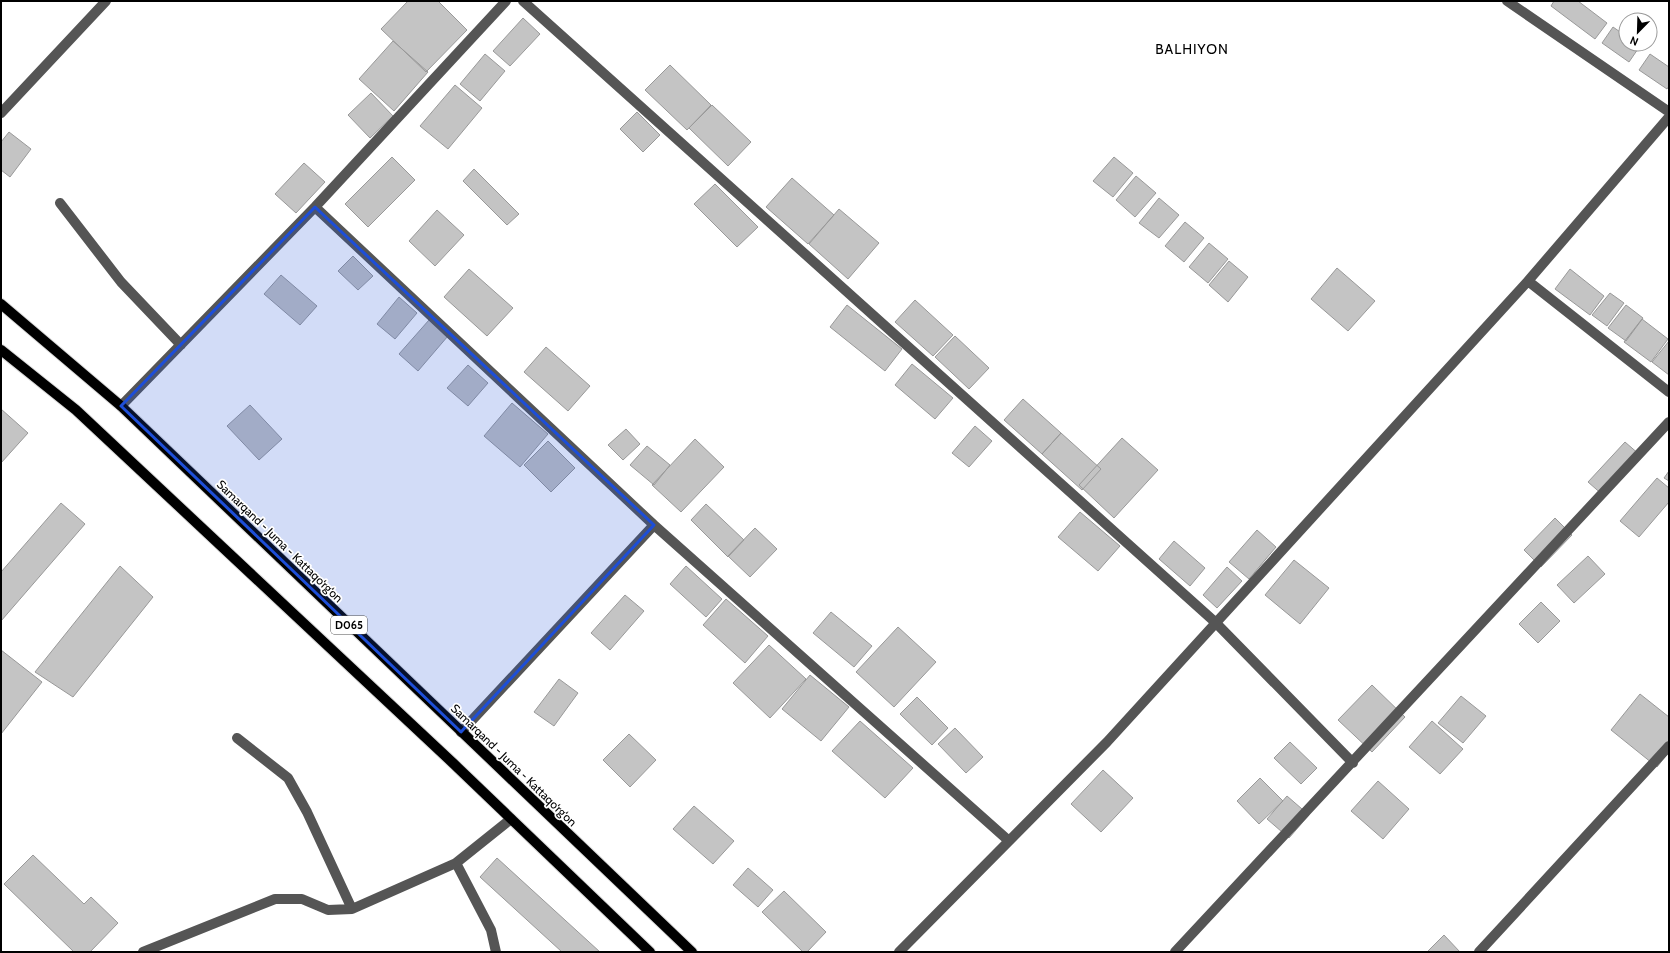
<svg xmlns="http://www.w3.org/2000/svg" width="1670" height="953" font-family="Cabin,sans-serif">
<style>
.building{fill:#c4c4c4;stroke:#999}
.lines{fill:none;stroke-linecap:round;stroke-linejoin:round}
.major-casing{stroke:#dbdbdb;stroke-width:12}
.minor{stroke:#555;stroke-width:10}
.major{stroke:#000;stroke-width:10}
.marked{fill:#1d4ed8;fill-opacity:0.2;stroke:#1d4ed8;stroke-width:3;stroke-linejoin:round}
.labels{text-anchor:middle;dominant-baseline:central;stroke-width:3.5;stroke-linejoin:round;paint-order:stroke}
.shield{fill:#fff;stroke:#4c4c4c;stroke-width:1}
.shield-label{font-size:11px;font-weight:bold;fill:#000}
.street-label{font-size:12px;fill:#000;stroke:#fff}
.quarter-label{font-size:14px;letter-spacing:1px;fill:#000;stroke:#fff}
</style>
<rect width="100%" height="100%" fill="#fff"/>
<path class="building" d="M408,1H438L467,30L426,72L381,29Z
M1554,1H1578L1607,23L1595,39L1551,6Z
M523,18L540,34L510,66L493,51Z
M1613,27L1626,36V44H1637L1640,46L1629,62L1602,43Z
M393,41L428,72L394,111L359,79Z
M485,54L505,71L480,101L460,84Z
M1650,54L1669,67V86L1667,89L1639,70Z
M670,65L711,105L687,130L645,90Z
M455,85L482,108L448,149L420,126Z
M371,93L393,116L370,138L348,115Z
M712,105L751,142L728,166L689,128Z
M637,112L660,135L643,152L620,129Z
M9,132L31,149L10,177L1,170V142Z
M392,157L415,180L368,227L345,204Z
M1114,157L1133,173L1113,197L1093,181Z
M304,163L325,182L296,213L275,194Z
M474,169L519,214L507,225L463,181Z
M1136,176L1156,193L1135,217L1116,200Z
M792,178L834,215L808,244L766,207Z
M715,184L758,227L737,247L694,204Z
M1159,198L1179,215L1159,238L1139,223Z
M839,209L879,243L848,279L809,244Z
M437,210L464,235L435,266L409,241Z
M1185,222L1204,238L1184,262L1165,246Z
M1209,243L1228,259L1208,283L1189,267Z
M353,256L373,276L358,290L338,271Z
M1229,261L1248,277L1228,302L1209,285Z
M1337,268L1375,301L1348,331L1311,299Z
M469,269L513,308L487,336L444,297Z
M1570,269L1604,296L1590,315L1555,289Z
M281,275L317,306L300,325L264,294Z
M1610,293L1624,303L1607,326L1592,315Z
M399,297L417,313L395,339L377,324Z
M915,300L953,335L933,356L895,322Z
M847,305L902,349L885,371L830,327Z
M1626,305L1643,318L1626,341L1608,328Z
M1642,319L1668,339L1651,362L1624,342Z
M429,320L448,336L418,371L399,354Z
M955,336L989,368L969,389L935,357Z
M1669,341V375L1652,362Z
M546,347L590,386L568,411L524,372Z
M912,364L953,398L935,419L895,385Z
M468,365L488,383L468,406L447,388Z
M1023,399L1061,433L1042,454L1004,420Z
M512,403L548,434L520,467L484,436Z
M250,405L282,439L259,460L227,426Z
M1,409L28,433L1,463Z
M975,426L992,441L969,467L952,453Z
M626,429L640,444L623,460L608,445Z
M1061,433L1101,469L1082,490L1042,454Z
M1122,438L1158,470L1114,518L1079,485Z
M695,439L724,467L681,512L652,485Z
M548,441L575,468L551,492L524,465Z
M1625,442L1640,455L1604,496L1588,482Z
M647,446L670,465L654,485L630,465Z
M1669,471V481L1664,478Z
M1657,478L1669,488V502L1639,537L1620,521Z
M61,503L85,524L1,621V572Z
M706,504L744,540L728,557L691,520Z
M1080,512L1120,546L1098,571L1058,537Z
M1555,518L1572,535L1541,567L1524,550Z
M755,528L777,549L750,577L728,556Z
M1257,530L1276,547L1249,579L1229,562Z
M1174,541L1205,568L1190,586L1159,559Z
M1588,556L1605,574L1574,603L1557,585Z
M1294,560L1329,588L1300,624L1265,595Z
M120,566L153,597L73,697L35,672Z
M686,566L722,599L706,617L670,584Z
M1227,567L1242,581L1217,608L1203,595Z
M625,595L644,611L610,650L591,633Z
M726,599L768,636L745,663L703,625Z
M1541,602L1560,621L1538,643L1519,624Z
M831,612L872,646L854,667L813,633Z
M898,627L936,662L894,707L856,672Z
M769,645L806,679L770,718L733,683Z
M1,650L42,682L1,734Z
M810,675L849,707L821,741L782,709Z
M559,679L578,693L554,726L534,712Z
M1372,685L1405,717L1372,752L1338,720Z
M1640,694L1669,717V752L1657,767L1611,730Z
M1461,696L1486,716L1463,743L1438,723Z
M917,697L948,728L932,745L900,714Z
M860,721L913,768L885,798L832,751Z
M1432,721L1463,749L1440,774L1409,747Z
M955,728L983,757L966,773L938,744Z
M629,734L656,760L630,787L603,760Z
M1290,742L1317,768L1301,784L1274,758Z
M1103,770L1133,798L1101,832L1071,804Z
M1260,778L1283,801L1259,824L1237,801Z
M1378,781L1409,809L1383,839L1351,811Z
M1287,796L1309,815L1289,838L1267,819Z
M694,806L734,841L713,864L673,829Z
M33,855L84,904L91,897L118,923L90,952H74L4,884Z
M497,858L600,952H562L480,877Z
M748,868L773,890L758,907L733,885Z
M784,891L826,932L807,952H803L762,912Z
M1444,935L1460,952H1427Z"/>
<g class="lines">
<defs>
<path id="major" d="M1,304L121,406L692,952
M1,350L76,410L455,765L650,952"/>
</defs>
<use href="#major" class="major-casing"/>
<path class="minor" d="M523,1L1215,622L1353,763
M1507,1L1669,112
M1,113L106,1
M60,203L121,282L181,345
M315,207L654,525L1009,841
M1528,281L1669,117
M121,406L315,207L506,1
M461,732L654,525
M237,738L288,778L307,812L352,909
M456,863L491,930L496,952
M143,952L275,899H302L328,910L352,909L456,863L511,819
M899,952L1107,742L1528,281L1669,392
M1175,952L1669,422
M1479,952L1669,746"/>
<use href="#major" class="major"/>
</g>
<path class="marked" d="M315,207L654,525L461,732L121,406Z"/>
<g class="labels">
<rect class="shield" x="331" y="616" width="36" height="18" rx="3"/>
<g class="shield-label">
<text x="349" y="625">D065</text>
</g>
<g class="street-label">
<text transform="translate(280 541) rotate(44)">Samarqand - Juma - Kattaqo‘rg‘on</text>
<text transform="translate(514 765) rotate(44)">Samarqand - Juma - Kattaqo‘rg‘on</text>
</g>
<g class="quarter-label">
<text x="1192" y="49">BALHIYON</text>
</g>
</g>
<rect width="1670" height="953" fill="none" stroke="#000000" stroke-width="4"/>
<g transform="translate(1638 32) rotate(203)"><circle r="19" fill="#ffffff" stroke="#999999"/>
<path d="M0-3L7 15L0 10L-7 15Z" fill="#000000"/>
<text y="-6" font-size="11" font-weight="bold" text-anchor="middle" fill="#000000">N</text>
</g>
</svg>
